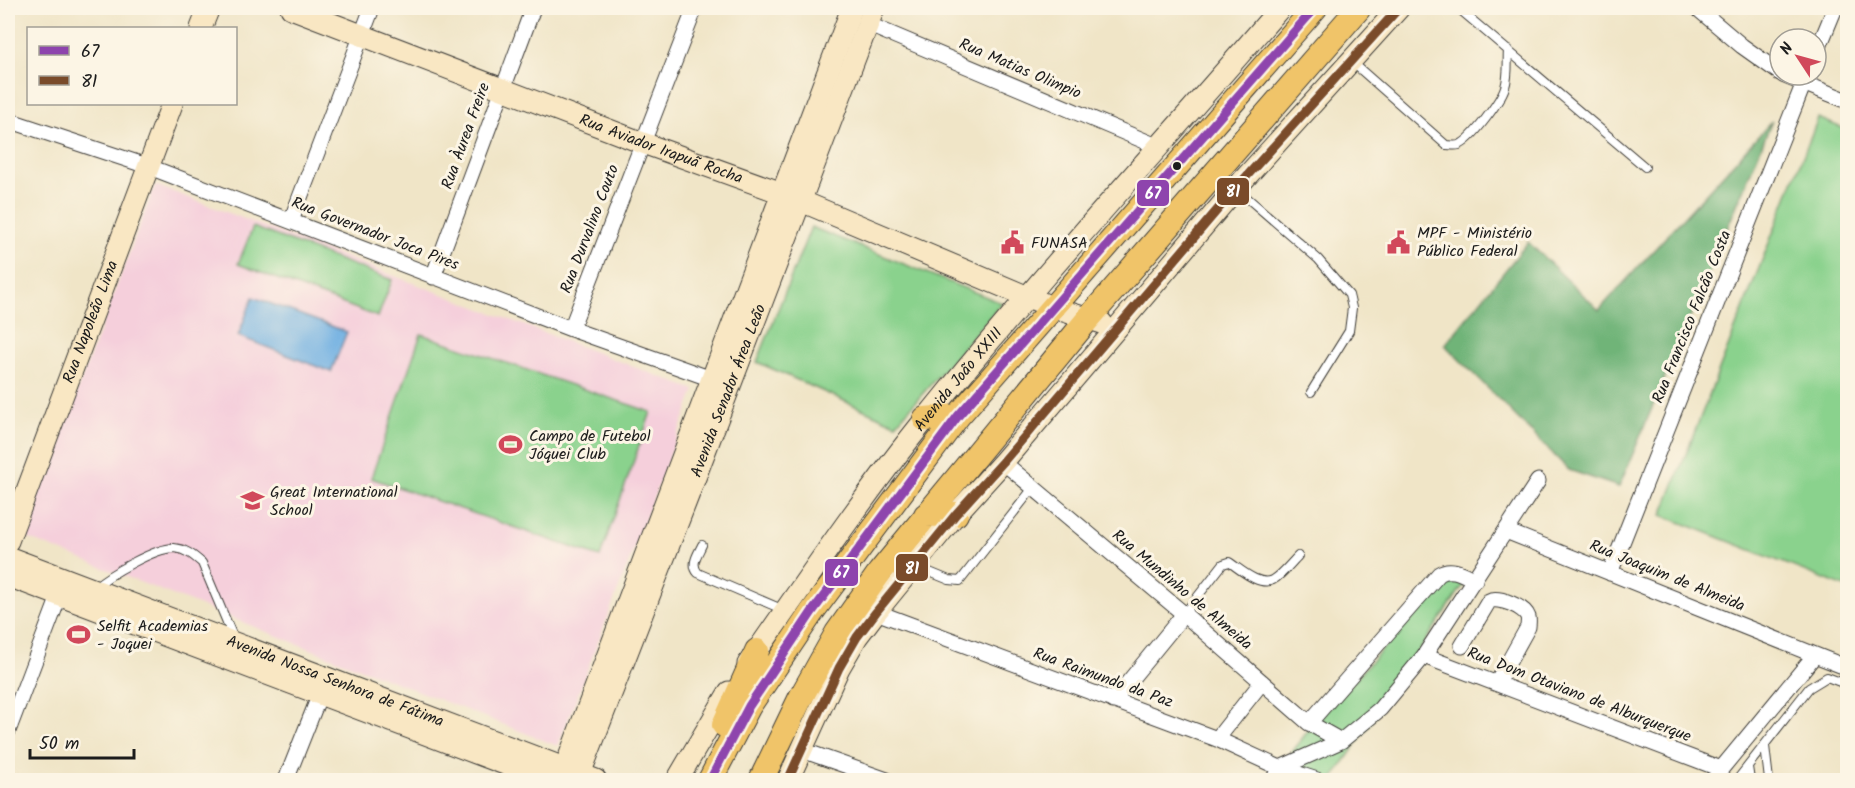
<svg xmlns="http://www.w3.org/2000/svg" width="1855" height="788" font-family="Kalam,sans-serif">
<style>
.built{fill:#f5cfdb}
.green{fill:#8ad28d;stroke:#537754;stroke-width:1.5}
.forest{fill:#6fb478;stroke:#46684a;stroke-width:1.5}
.water{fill:#6eafe2;stroke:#45667f;stroke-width:1.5}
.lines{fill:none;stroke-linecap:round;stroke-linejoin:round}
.lane-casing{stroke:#3c3a36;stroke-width:10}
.street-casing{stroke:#3c3a36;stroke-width:17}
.secondary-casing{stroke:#3c3a36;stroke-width:23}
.primary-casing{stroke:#3c3a36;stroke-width:26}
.lane{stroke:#fff;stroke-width:8}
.street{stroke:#fff;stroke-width:15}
.secondary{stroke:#f9e7c3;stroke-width:21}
.primary{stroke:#f0c469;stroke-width:24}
.bus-1-casing{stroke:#fcf5e5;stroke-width:14}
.bus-2-casing{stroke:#fcf5e5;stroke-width:14}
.bus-1{stroke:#8e44ad;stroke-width:9}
.bus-2{stroke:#7a4b2a;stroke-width:9}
.bus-dot{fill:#1c1c1c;stroke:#fcf5e5;stroke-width:2}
.labels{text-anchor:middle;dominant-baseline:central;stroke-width:6;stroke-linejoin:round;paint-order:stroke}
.street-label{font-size:16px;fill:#1c1c1c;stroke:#fcf5e5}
.poi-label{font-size:16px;fill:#1c1c1c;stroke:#fcf5e5;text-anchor:start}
.line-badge{stroke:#fcf5e5;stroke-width:2}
.badge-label{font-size:16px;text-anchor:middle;font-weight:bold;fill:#fff}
</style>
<rect width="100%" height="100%" fill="#fcf5e5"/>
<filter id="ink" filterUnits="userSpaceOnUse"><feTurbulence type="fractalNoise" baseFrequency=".0167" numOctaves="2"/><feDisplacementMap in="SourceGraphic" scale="12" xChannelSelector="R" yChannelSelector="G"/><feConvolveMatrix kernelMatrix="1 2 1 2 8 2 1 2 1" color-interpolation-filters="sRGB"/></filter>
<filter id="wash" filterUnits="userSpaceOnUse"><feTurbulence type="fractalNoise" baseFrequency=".008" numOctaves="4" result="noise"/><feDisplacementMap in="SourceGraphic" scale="24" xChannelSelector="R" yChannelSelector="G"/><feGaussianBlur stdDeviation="1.35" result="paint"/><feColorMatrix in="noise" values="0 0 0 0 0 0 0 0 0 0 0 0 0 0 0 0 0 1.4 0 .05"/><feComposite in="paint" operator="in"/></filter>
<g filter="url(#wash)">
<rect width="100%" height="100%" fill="#f0e5c7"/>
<path class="built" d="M155,185L695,390L558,746L22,536Z"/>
<path class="green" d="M1818,118L1847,130V588L1662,515Z
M253,227L392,280L378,317L238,264Z
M811,227L1002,303L896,424L757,362Z
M421,334L651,412L600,557L371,478Z
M1456,577L1466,581L1332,780L1285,762L1307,732L1445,580Z"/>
<path class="forest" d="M1772,121L1619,487L1569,470L1445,345L1528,242L1599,310Z"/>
<path class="water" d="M253,297L347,332L331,372L238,336Z"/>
</g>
<g filter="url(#ink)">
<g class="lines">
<defs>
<path id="lane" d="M1458,8L1645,167
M1352,62L1446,145C1450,145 1455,146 1459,145C1472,140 1501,100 1505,87C1509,75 1507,62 1508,50
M1237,189L1318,259L1349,295L1352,308L1349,331L1311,392
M702,545C698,554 690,564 698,573L784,610
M915,566L949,580L960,581L1033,488
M95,587C110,574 155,548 174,548C186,549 194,556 202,563L234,639
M1184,614L1223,564L1229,562C1240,569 1259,587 1273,580C1282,575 1291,563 1298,556
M1765,746L1769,780
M1748,767L1750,780
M1737,780L1809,688L1827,677L1848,685"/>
<path id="street" d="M1697,8L1742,46L1780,73
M867,24L1159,147
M1816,54L1835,8
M1783,75L1848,101
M8,120L147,166L571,329L720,382
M291,221L372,8
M433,277L533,8
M571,329L695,8
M1003,462L1184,614L1309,723L1341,741
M1506,531L1815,655
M1610,573L1807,75
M876,612L1217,739L1280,768L1317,780
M1462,646L1489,601C1498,596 1525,607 1528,617C1529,620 1528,625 1528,627L1497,683
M1424,656L1721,769
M1113,701L1184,614
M1309,723L1439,574C1451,566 1463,574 1475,580
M8,731L60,594
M1217,739L1262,682
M802,750L887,780
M8,780H10
M286,780L320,694
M1273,780L1280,768L1341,741L1380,709L1424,656L1538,481
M1712,780L1815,655L1848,668"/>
<g id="secondary">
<path id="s1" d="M291,8L643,143L782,193L1054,308L1102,323"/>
<path d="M201,28L209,8"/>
<path id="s2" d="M8,541L172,104"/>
<path id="s3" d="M8,557L596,780"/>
<path d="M8,576L547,780"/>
<path id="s4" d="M748,664C806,581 863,496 927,417C1040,277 1163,144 1280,8"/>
<path d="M565,768L852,8"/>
<path id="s5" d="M580,774L688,496L874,8"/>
<path d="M677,780L729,692"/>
<path d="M788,780L839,668L857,637L876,612L956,514L1003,462L1236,188L1399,8"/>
</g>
<path id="primary" d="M925,419L958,416
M926,515L956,514
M724,725L757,651
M710,780L749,706L812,612L958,416L1315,8
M761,780L801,697L837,633L880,572L1088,319L1359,8"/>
</defs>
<use href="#lane" class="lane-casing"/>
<use href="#street" class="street-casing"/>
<use href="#secondary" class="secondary-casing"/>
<use href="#primary" class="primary-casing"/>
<use href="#lane" class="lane"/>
<use href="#street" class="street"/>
<use href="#secondary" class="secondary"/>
<use href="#primary" class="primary"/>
<defs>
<path id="bus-1" d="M710,780L749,706L812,612L958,416L1315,8"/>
<path id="bus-2" d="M788,780L839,668L857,637L876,612L956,514L1003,462L1236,188L1399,8"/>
</defs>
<use href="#bus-1" class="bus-1-casing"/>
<use href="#bus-2" class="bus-2-casing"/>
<use href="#bus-1" class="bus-1"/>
<use href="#bus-2" class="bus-2"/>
</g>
</g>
<defs>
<symbol id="civic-bare" viewBox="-9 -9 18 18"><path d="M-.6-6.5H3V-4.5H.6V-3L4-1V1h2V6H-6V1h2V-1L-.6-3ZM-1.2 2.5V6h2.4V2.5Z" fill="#d1495b" stroke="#fcf5e5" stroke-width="2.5" paint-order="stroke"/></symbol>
<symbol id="stadium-bare" viewBox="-9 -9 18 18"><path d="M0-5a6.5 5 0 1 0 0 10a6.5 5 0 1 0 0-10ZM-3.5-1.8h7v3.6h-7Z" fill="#d1495b" stroke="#fcf5e5" stroke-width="2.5" paint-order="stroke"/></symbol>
<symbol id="school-bare" viewBox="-9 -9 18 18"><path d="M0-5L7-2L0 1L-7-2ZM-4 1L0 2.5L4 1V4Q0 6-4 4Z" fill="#d1495b" stroke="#fcf5e5" stroke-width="2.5" paint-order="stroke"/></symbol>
</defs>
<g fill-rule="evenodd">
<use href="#civic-bare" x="1382" y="226" width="33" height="33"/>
<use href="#civic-bare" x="996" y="226" width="33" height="33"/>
<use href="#stadium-bare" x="494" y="428" width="33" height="33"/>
<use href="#school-bare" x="236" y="484" width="33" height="33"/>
<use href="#stadium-bare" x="62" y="618" width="33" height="33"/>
</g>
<circle class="bus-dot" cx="1177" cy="166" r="5"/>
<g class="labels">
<g class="street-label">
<text transform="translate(1020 69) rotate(23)">Rua Matias Olimpio</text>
<text transform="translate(466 136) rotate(-70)">Rua Àurea Freire</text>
<text stroke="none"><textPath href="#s1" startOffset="396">Rua Aviador Irapuã Rocha</textPath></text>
<text transform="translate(590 229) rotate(-69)">Rua Durvalino Couto</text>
<text transform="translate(375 234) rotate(21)">Rua Governador Joca Pires</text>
<text transform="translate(1692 317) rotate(-68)">Rua Francisco Falcão Costa</text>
<text stroke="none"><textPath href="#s2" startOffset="234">Rua Napoleão Lima</textPath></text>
<text stroke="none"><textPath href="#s4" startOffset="354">Avenida João XXIII</textPath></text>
<text stroke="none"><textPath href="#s5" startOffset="411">Avenida Senador Área Leão</textPath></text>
<text transform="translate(1667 576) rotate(22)">Rua Joaquim de Almeida</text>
<text transform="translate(1182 590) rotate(40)">Rua Mundinho de Almeida</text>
<text transform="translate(1103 678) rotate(20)">Rua Raimundo da Paz</text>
<text stroke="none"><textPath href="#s3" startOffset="350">Avenida Nossa Senhora de Fátima</textPath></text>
<text transform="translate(1579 695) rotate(21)">Rua Dom Otaviano de Alburquerque</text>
</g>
<g class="poi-label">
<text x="1417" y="233">MPF - Ministério<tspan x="1417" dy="18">Público Federal</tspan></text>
<text x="1031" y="243">FUNASA</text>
<text x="529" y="436">Campo de Futebol<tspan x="529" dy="18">Jóquei Club</tspan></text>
<text x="270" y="492">Great International<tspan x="270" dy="18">School</tspan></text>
<text x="97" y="626">Selfit Academias<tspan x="97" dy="18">- Joquei</tspan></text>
</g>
</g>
<g class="line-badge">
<rect x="1216" y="177" width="34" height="29" rx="6" fill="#7a4b2a"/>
<rect x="1136" y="179" width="34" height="28" rx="6" fill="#8e44ad"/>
<rect x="895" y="553" width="34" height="29" rx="6" fill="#7a4b2a"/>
<rect x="824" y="558" width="35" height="29" rx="6" fill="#8e44ad"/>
</g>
<g class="badge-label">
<text x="1233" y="197">81</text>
<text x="1153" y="199">67</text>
<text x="912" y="574">81</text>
<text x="841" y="578">67</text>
</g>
<rect width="1855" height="788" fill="none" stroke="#fcf5e5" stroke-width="30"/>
<rect x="27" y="27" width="210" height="78" fill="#fcf5e5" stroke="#a29e95" stroke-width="1.5"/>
<rect x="39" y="46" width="30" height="9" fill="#8e44ad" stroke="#a29e95" stroke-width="1.5"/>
<text x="81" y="57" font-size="18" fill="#1c1c1c">67</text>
<rect x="39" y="76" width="30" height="9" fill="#7a4b2a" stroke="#a29e95" stroke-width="1.5"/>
<text x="81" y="87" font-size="18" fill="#1c1c1c">81</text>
<g transform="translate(1798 57) rotate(306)"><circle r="28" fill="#fcf5e5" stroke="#a29e95" stroke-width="1.5"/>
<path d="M0-4.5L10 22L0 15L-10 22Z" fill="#d1495b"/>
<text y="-9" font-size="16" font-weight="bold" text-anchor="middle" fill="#1c1c1c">N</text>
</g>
<path d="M30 749v9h104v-9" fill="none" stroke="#1c1c1c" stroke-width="3"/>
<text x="39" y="749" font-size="18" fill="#1c1c1c" stroke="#fcf5e5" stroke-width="4.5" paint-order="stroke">50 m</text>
</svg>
